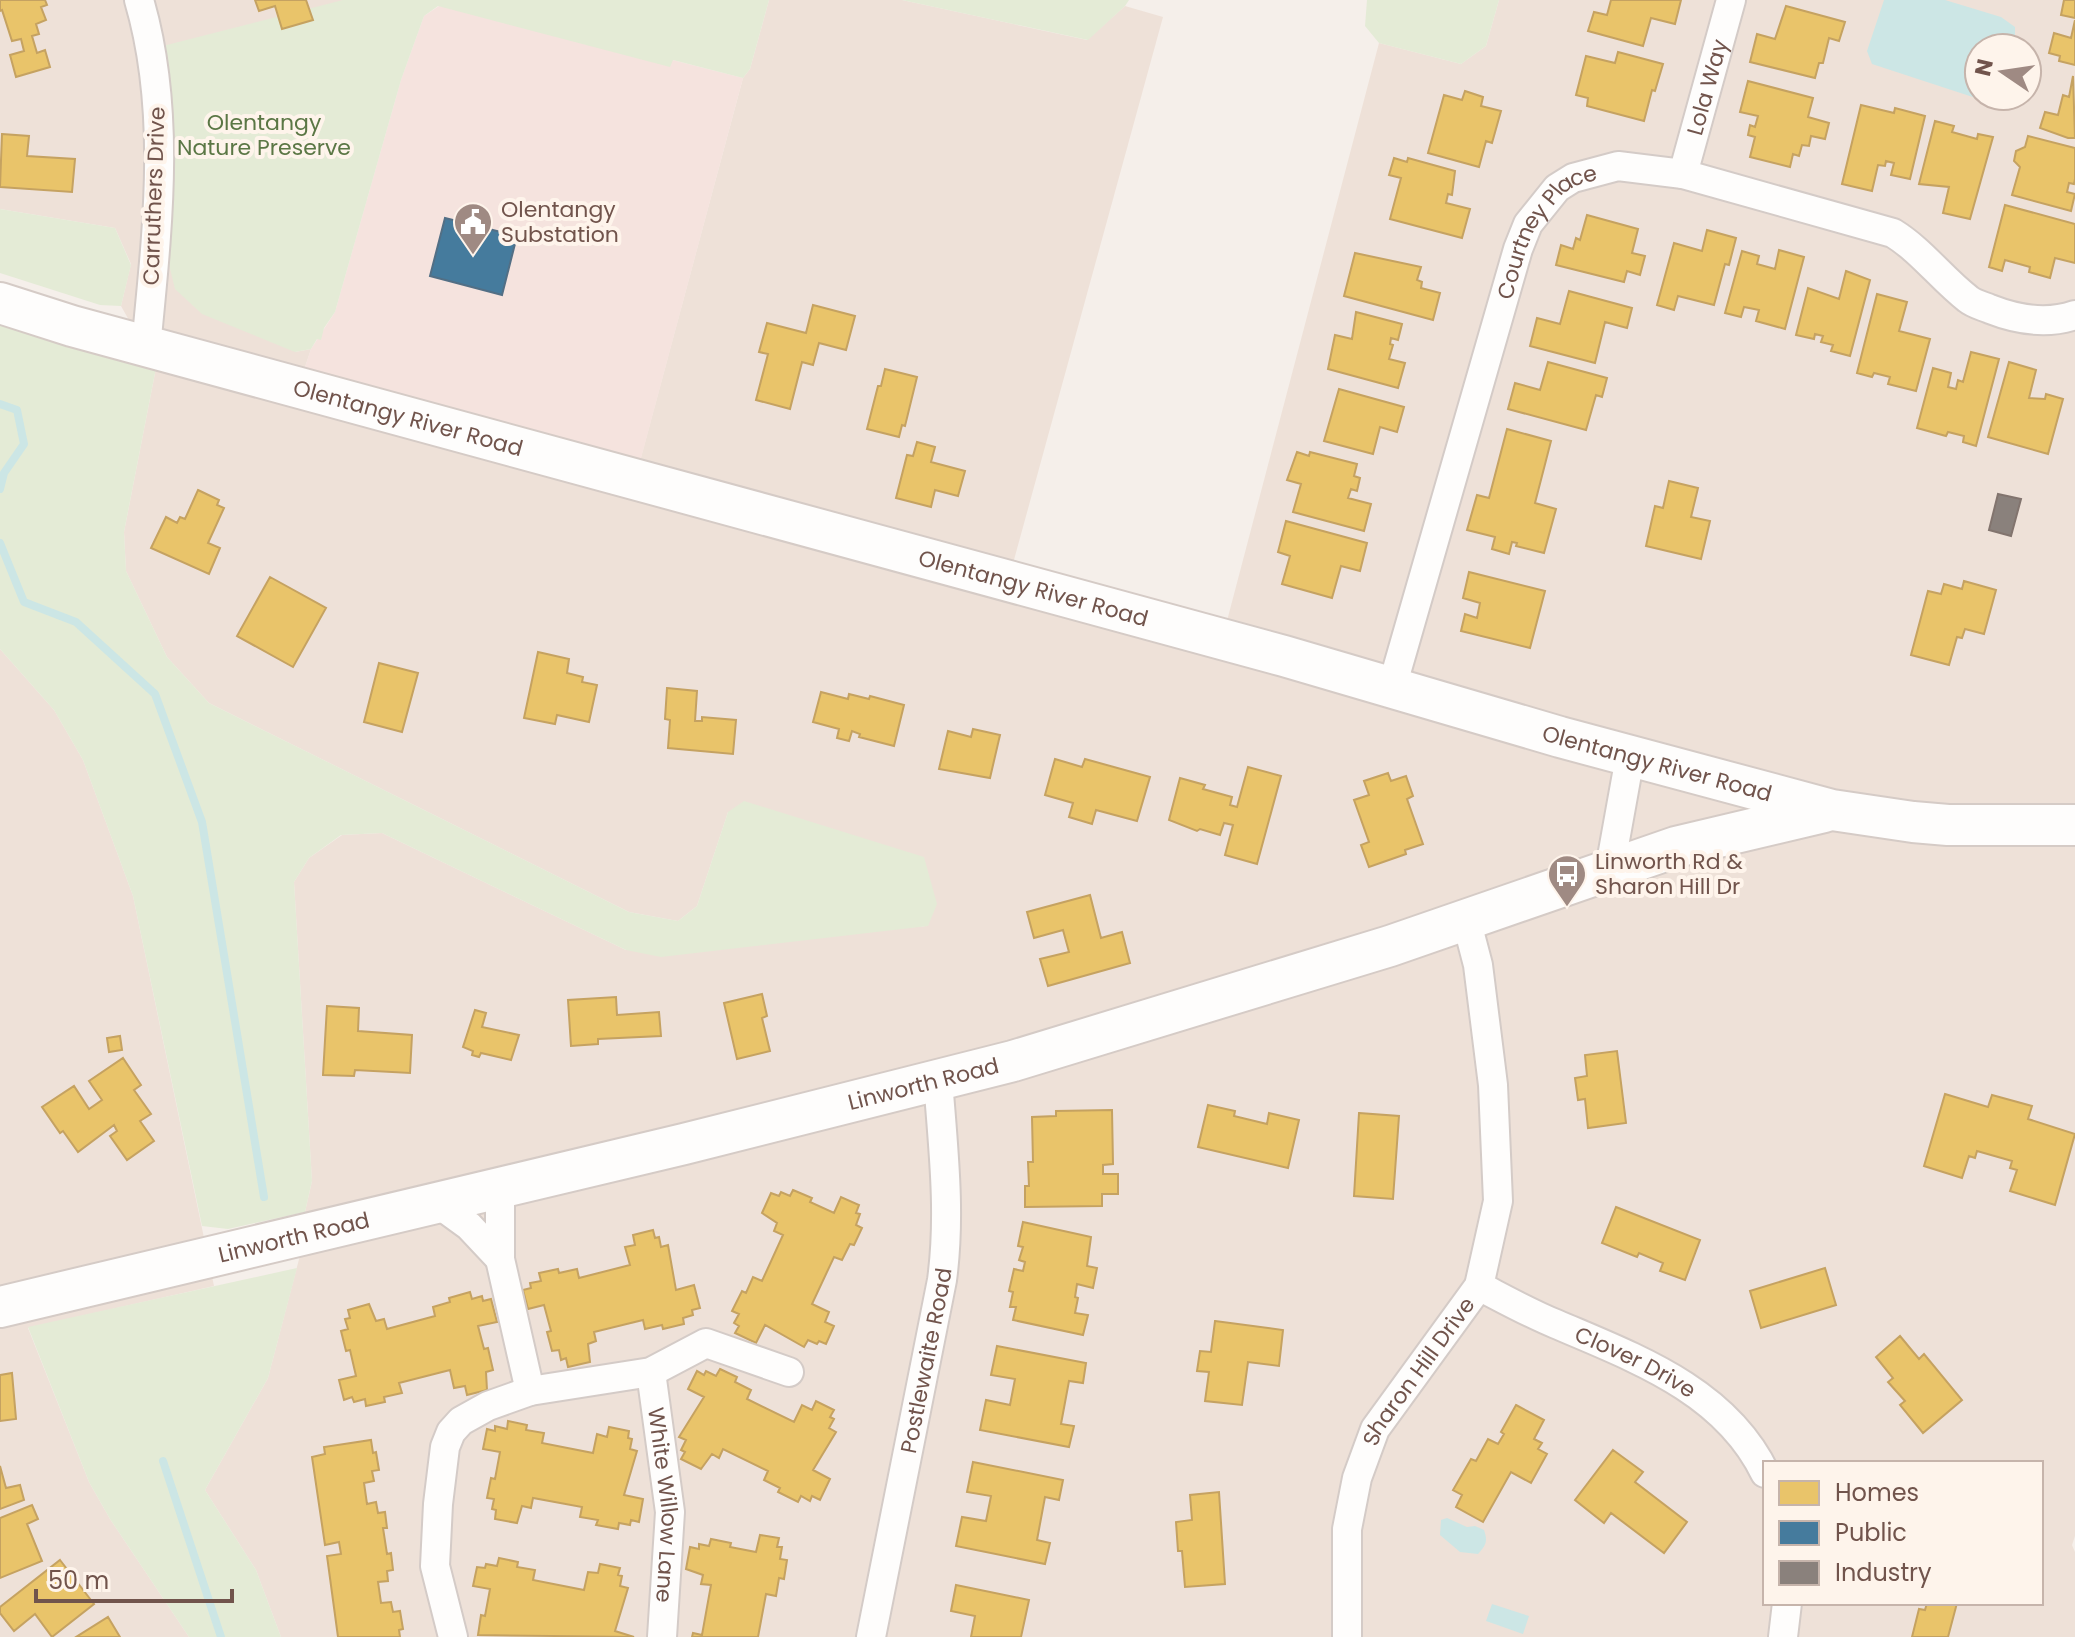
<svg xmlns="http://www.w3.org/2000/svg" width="2075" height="1637" font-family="Poppins,sans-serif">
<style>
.residential{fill:#eee1d8;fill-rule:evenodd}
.commercial{fill:#f5e3de}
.green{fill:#e4ebd6}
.water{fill:#cce6e5}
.homes{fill:#e9c46a;stroke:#c5a261;stroke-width:2}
.public{fill:#457b9d;stroke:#526f85;stroke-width:2}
.industry{fill:#8a817c;stroke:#82746e;stroke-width:2}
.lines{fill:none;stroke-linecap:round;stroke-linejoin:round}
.stream{stroke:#cce6e5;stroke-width:8}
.street-casing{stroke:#d4cbc7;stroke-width:32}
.secondary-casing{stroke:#d5cbc6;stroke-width:44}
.street{stroke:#fefdfc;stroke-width:28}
.secondary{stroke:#fefdfc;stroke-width:40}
.labels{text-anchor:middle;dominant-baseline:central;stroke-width:8;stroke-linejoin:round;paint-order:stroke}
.street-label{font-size:22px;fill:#71544c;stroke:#fef4eb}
.park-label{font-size:22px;fill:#5b7745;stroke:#fef4eb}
.poi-label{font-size:22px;fill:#71544c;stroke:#fef4eb;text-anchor:start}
</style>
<rect width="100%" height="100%" fill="#f5efea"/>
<path class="residential" d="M0,0H384L295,352L311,349L299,385L636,476L743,78L750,69L769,0H902L1087,40L1125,6L1163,17L1009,578L1223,636L1379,43L1461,64L1486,46L1499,0H2075V1536L2072,1545L2075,1552V1637H281L256,1570L205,1490L268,1378L303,1244L305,1212L312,1181L294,882L309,858L342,835L382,833L626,950L927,926L728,812L697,906L678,921L629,912L209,703L167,657L126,571L124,532L156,368L121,306L131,264L115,228L0,209ZM1979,48H2027V96H1979ZM1765,1463H2041V1603H1765Z
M0,649L54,710L83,760L133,896L214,1286L28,1328L89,1482L110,1519L189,1637H0Z"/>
<path class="commercial" d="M445,2L743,78L636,477L299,385L311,349L335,312L401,80L424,16Z"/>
<path class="green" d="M343,0H769L750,69L743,78L673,60L670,67L438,6L424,16L401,80L335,312L324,328L321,340L317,339L311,349L295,352L202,314L175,289L158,220L151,49Z
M902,0H1129L1125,6L1088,40Z
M1367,0H1499L1486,46L1461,64L1379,43L1365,26Z
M0,209L115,228L131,265L121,306L100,305L0,273Z
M0,319L156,368L124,532L126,571L167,657L209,703L629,912L678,921L697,906L728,812L744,801L924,857L937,904L928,926L661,957L626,950L382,833L341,835L309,858L294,882L312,1181L305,1212L228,1229L202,1226L133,896L83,760L54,710L0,649Z
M297,1268L268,1378L205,1490L256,1570L281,1637H189L110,1519L89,1482L28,1327Z"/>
<path class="water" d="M1884,0H1945L2001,17L2015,27V48H1979V96H2004L2001,100L1988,102L1872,64L1867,51Z
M1447,1518L1467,1527L1475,1526L1484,1530C1488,1541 1486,1546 1478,1554L1460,1552L1440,1535L1441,1520Z
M1492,1604L1529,1616L1523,1634L1486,1621Z"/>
<path class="homes" d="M0,0H45L47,5L41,7L46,20L36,24L39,34L32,36L37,53L45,50L50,67L16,77L10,55L24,51L21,39L12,41L2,10L0,11Z
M255,0H306L313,20L282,29L275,6L259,11Z
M1611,0H1681L1675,24L1651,18L1643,46L1588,31L1594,12L1607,15Z
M2064,0H2075V18L2061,15Z
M1786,6L1845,22L1839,41L1829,38L1823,63H1819L1815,78L1750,62L1757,34L1775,39Z
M2075,20V65L2059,61L2060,56L2049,53L2054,33L2071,38Z
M1618,52L1663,64L1655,91L1652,90L1644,121L1587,106L1588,98L1576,95L1586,56L1615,63Z
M2073,76L2075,138H2068L2040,128L2045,112L2058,115L2063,95L2069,97Z
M1748,81L1813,98L1808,117L1829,123L1825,139L1811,136L1809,146L1802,145L1799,156L1793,154L1790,167L1750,157L1755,137L1748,135L1750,125L1755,127L1758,116L1740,112Z
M1465,91L1483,97L1481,106L1501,111L1492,143L1486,141L1479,167L1428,153L1444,95L1462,100Z
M1861,105L1894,113L1895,108L1925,116L1910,179L1891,175L1894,163L1886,161L1885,166L1878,165L1872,191L1842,184Z
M1935,121L1954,126L1952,132L1977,139L1978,134L1993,137L1970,219L1943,213L1949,187L1919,184Z
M2,134L29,136L27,156L75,159L72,192L0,187Z
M2028,136L2075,148V179L2074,184L2069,183L2067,192L2075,194L2071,211L2012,195L2020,167L2014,161L2016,151L2025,147Z
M1394,158L1407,162L1408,158L1455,171L1452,195L1448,194L1446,203L1470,209L1462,238L1390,219L1401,178L1389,175Z
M2005,205L2075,224V263L2055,258L2050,278L2029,272L2030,267L2005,260L2002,271L1989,267Z
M1587,215L1638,229L1632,253L1645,256L1640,275L1627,271L1624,282L1556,265L1561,245L1573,249L1576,238L1580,240Z
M1707,230L1736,238L1729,265L1725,264L1714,305L1678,296L1674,310L1657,305L1674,243L1702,251Z
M1779,250L1804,257L1785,329L1756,321L1759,310L1744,307L1741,317L1725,313L1742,251L1759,256L1757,264L1775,269Z
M1355,253L1421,267L1417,280L1422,282L1421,288L1440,293L1433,320L1344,296Z
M1846,271L1870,280L1850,356L1831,351L1833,345L1821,342L1823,336L1815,334L1814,339L1796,335L1808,288L1839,299Z
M1569,291L1632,308L1627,328L1605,322L1595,363L1530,346L1537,318L1560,324Z
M1877,294L1907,302L1899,331L1930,339L1916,391L1888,384L1890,377L1874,373L1872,377L1857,373Z
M813,305L855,316L846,350L819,343L813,365L802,362L790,409L756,400L768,354L759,352L767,323L806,333Z
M1356,312L1402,324L1398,340L1391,338L1390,344L1393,345L1389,359L1405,363L1398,388L1328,369L1335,335L1352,339Z
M1971,352L1999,359L1976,446L1963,442L1964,436L1948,432L1946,436L1917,428L1933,368L1951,373L1948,387L1956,389L1958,380L1963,382Z
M1548,362L1607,378L1602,397L1596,395L1586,430L1508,409L1515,383L1540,390Z
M2009,362L2036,370L2029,398L2045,399L2046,394L2063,399L2048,454L1988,437Z
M885,369L917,377L905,426L902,425L899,437L867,429L878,386H881Z
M1339,389L1404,407L1397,432L1380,427L1373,454L1324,441Z
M1507,429L1551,441L1535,503L1556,509L1544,553L1516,546L1517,543L1512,542L1509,554L1492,549L1495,537L1467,530L1477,495L1489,498Z
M917,442L935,447L931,462L965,471L958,496L935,490L931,507L896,498L907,455L913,456Z
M1297,452L1309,456L1310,452L1357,464L1354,476L1360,478L1357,491L1351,489L1348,498L1371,504L1364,531L1293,512L1301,484L1287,480Z
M1669,481L1698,488L1691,517L1710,521L1701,559L1646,546L1655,506L1663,508Z
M198,490L219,500L217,505L224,508L208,543L220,548L209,574L151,548L166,517L177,523L180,517L185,519Z
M1286,521L1367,543L1360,571L1341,566L1332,598L1282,584L1290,556L1278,552Z
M1469,572L1545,591L1530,648L1461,631L1465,614L1477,618L1480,603L1463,598Z
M270,577L326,608L293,667L237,636Z
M1964,581L1996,590L1984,634L1965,629L1962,638L1957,637L1949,665L1911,655L1928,591L1941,594L1944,584L1962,589Z
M538,652L569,659L567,673L583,677L582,682L597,685L589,722L557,715L555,724L524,718Z
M379,663L418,673L402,732L364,722Z
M667,688L697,691L695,721H702V717L736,720L733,754L668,748L670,720L665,719Z
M821,692L848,699L849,694L869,699L870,696L904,705L894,746L859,737L860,734L852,731L849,741L837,738L839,729L813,722Z
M973,729L1000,735L990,778L939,769L948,731L971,737Z
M1055,759L1082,767L1085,759L1150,777L1137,821L1096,810L1092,824L1069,817L1073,803L1045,795Z
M1248,767L1281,776L1257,864L1225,855L1233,825L1224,823L1220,835L1200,829L1197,831L1169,820L1180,778L1205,785L1203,789L1232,797L1230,805L1237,807Z
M1388,773L1391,781L1406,776L1413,796L1407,799L1423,844L1405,850L1406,854L1369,867L1361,845L1369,842L1354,800L1369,795L1364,781Z
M1090,895L1101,938L1122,932L1130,963L1048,986L1040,959L1069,952L1063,930L1034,938L1027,912Z
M762,994L767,1016L762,1018L770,1051L737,1059L724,1003Z
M616,997L617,1015L659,1012L661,1036L598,1039V1044L571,1046L568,1000Z
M327,1006L359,1008L358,1031L412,1035L410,1073L355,1070L354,1076L323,1075Z
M475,1010L486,1013L482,1027L519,1035L511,1060L481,1053L479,1057L472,1055L473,1051L463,1047Z
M120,1036L122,1050L109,1052L107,1038Z
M1617,1051L1626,1123L1588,1128L1585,1099L1578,1100L1575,1078L1587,1076L1585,1055Z
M123,1058L141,1085L134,1090L151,1114L140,1121L154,1141L127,1160L110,1136L117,1131L114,1125L78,1152L63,1131L60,1133L42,1107L74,1086L89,1109L102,1100L89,1081Z
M1945,1094L1988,1107L1992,1095L2032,1106L2028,1119L2075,1134L2055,1205L2010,1191L2017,1170L2010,1168L2012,1161L1977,1151L1975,1158L1969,1156L1962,1178L1924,1166Z
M1208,1105L1235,1111L1234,1116L1267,1124L1269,1113L1299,1120L1288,1168L1198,1147Z
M1112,1110L1113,1164L1103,1165V1174H1118V1194H1102V1206L1025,1207V1186H1029L1028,1162H1033L1032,1117L1056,1116V1111Z
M1359,1113L1399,1116L1393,1199L1354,1196Z
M793,1190L812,1198L810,1202L834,1213L841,1197L859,1205L856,1213L860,1214L856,1225L862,1228L854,1245L850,1244L842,1260L834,1257L812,1304L829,1312L825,1322L834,1326L826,1344L819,1341L817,1344L808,1340L804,1347L765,1325L756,1343L735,1333L739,1326L734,1323L739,1314L732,1311L742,1291L746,1293L753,1277L762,1281L783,1235L774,1231L777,1223L762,1213L771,1193L779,1196L781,1192L790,1196Z
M1616,1207L1700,1240L1685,1280L1660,1271L1663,1263L1639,1253L1637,1257L1602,1243Z
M1023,1222L1091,1237L1087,1266L1097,1268L1093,1288L1077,1284L1075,1297L1078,1298L1075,1313L1088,1315L1083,1335L1013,1320L1016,1307H1010L1013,1292L1009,1291L1014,1269L1023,1271L1025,1262L1019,1260L1023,1247L1018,1246Z
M653,1230L655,1238L659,1237L661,1247L668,1245L676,1290L694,1285L700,1308L692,1310L693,1315L683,1318L684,1324L663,1329L662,1325L645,1329L643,1320L594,1332L596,1341L588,1344L590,1362L568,1367L566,1358L561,1360L559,1350L552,1351L547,1332L551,1331L544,1305L528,1309L523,1290L531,1288L530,1283L541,1281L539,1273L558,1269L559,1273L577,1269L579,1278L630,1265L625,1247L635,1245L633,1235Z
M1825,1268L1836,1305L1761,1328L1750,1291Z
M470,1292L472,1299L482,1296L483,1301L491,1299L497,1322L478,1326L484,1349L488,1348L493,1370L486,1372L487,1390L467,1395L465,1386L454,1388L450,1370L399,1383L402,1393L384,1397L385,1402L366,1406L365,1399L354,1402L352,1397L344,1400L339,1380L356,1376L350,1350L346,1351L341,1331L348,1329L345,1319L350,1318L348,1310L369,1304L376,1321L384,1319L387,1329L435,1316L433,1307L450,1302L449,1298Z
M1215,1321L1283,1330L1279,1366L1248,1362L1242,1405L1205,1401L1209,1372L1197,1371L1200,1351L1211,1352Z
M1900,1336L1919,1359L1924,1354L1962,1400L1923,1433L1900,1405L1905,1401L1888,1382L1893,1378L1876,1357Z
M997,1346L1086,1363L1083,1383L1069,1381L1061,1424L1074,1426L1069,1447L980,1430L986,1400L1010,1405L1015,1379L991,1375Z
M720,1369L737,1377L735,1382L751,1390L747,1399L794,1422L802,1405L812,1410L816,1401L834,1410L830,1417L834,1419L829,1428L836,1432L813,1470L830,1479L820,1500L812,1496L810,1501L801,1496L798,1502L778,1492L780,1488L764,1480L768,1471L723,1449L719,1458L712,1454L701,1469L681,1459L685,1452L681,1450L686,1440L679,1437L704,1397L688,1389L697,1371L704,1375L706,1371L716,1376Z
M12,1373L16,1419L0,1421V1375Z
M1516,1405L1544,1420L1534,1439L1542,1443L1538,1449L1547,1454L1531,1483L1511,1472L1483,1522L1456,1507L1462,1495L1453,1490L1471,1459L1476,1461L1488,1439L1498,1444L1504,1434L1501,1432Z
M508,1421L527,1425L526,1430L544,1433L542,1443L593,1453L597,1434L607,1437L609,1427L629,1431L628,1438L632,1439L630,1449L637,1451L624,1495L643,1499L639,1522L631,1520L630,1525L619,1523L618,1529L596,1525L598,1520L580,1517L582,1507L533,1498L531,1508L522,1506L517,1523L495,1519L496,1510L492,1509L494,1499L487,1498L491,1478L495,1479L500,1452L483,1449L487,1429L495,1431V1426L507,1429Z
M371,1440L373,1453L376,1452L379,1470L372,1471L374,1481L364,1483L367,1504L376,1502L378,1513L385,1512L387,1528H383L387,1554L391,1553L393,1570L387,1571L388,1581L378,1582L381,1603L391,1602L393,1612L400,1611L403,1629L399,1630L400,1637H338L327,1556L341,1554L339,1542L325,1545L312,1457L325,1454L324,1447Z
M1613,1450L1643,1472L1635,1482L1687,1522L1664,1553L1611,1513L1604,1523L1575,1500Z
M973,1462L1063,1480L1059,1500L1045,1497L1037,1540L1050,1543L1045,1564L956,1546L962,1517L986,1521L991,1496L967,1492Z
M0,1466L6,1488L20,1485L24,1500L0,1509Z
M1219,1492L1225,1584L1185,1587L1182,1551H1178L1176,1522L1192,1520L1190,1495Z
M32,1505L38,1519L27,1524L42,1561L0,1578V1518Z
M760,1535L779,1538L777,1547H782L780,1559L787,1560L784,1579L779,1578L776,1596L766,1594L758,1637H692L693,1633L702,1635L711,1585L701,1584L703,1575L686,1569L690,1547L699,1549V1544L709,1546L711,1539L731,1543L730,1547L756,1552Z
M499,1558L518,1562L517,1567L535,1570L533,1580L584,1590L588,1572L598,1573L600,1564L620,1568L618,1575L622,1576L620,1586L628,1588L615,1631L634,1637L478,1635L481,1615L485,1616L490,1589L473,1586L477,1567L485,1568L486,1564L497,1566Z
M60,1560L94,1604L52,1637L35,1614L14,1631L0,1613V1607Z
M956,1585L1029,1600L1021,1637H971L975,1616L951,1611Z
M1927,1603H1957L1948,1637H1912L1919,1609L1925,1610Z
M108,1617L120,1637H76Z"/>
<path class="public" d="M445,218L517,236L502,295L430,276Z"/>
<path class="industry" d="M1998,494L2021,499L2011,536L1989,530Z"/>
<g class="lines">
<path class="stream" d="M0,404L17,410L24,444L4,473L0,489
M0,543L24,602L76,622L155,694L202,822L264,1197
M163,1461L221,1637"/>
<defs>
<g id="street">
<path d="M139,0C172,112 157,232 146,347"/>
<path id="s1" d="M1683,174L1731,0"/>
<path id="s2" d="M1392,687L1518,249L1528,224L1557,188L1573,178L1618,166L1683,174L1893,233C1922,251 1941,278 1968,299C1974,304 1983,306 1990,309C2018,320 2046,325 2075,315"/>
<path d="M1610,868L1630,757"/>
<path d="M500,1187V1259L530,1391"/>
<path d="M436,1202L469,1226L500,1259"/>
<path id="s3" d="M1479,1286C1504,1299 1529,1313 1556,1324C1635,1358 1725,1390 1765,1473"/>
<path id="s4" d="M651,1372L670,1512L662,1637"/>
<path d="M453,1637L435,1566L438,1504L445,1447L451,1432L461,1421L488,1406L530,1391L651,1372L706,1343L789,1372"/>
<path id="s5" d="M871,1637L942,1280C951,1213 943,1147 938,1080"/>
<path id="s6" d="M1347,1637V1529L1357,1478L1375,1429L1479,1286L1498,1201L1493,1085L1478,965L1466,919"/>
<path d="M1783,1637L1787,1603"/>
</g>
<g id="secondary">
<path id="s7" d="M0,303L72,326L1284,656L1560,737L1832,810L1913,822L1948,825H2075"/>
<path id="s8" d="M0,1307L684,1144L1013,1061L1390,946L1676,847L1824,812"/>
</g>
</defs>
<use href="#street" class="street-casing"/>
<use href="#secondary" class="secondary-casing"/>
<use href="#street" class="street"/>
<use href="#secondary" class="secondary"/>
</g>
<defs>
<symbol id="civic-pin" viewBox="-11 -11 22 30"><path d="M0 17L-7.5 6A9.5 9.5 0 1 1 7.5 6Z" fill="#9f8a83" stroke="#fef4eb"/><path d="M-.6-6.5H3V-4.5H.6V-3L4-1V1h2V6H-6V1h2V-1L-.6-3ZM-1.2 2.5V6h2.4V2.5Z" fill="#fff"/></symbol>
<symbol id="bus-pin" viewBox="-11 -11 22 30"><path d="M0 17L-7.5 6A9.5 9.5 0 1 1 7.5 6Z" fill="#9f8a83" stroke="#fef4eb"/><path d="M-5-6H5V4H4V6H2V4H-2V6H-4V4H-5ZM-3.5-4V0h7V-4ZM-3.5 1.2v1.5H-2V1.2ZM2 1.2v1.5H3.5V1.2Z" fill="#fff"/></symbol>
</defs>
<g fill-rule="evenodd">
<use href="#civic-pin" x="451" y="200" width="44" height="60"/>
<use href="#bus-pin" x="1545" y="852" width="44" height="60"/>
</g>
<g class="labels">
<g class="street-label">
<text stroke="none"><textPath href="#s1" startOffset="90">Lola Way</textPath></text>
<text transform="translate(154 196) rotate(-88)">Carruthers Drive</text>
<text stroke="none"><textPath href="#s2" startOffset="488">Courtney Place</textPath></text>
<text stroke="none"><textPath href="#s7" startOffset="424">Olentangy River Road</textPath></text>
<text stroke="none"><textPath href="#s7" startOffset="1072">Olentangy River Road</textPath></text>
<text stroke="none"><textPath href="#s7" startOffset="1720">Olentangy River Road</textPath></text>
<text stroke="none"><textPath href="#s8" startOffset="950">Linworth Road</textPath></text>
<text stroke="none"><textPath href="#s8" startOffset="302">Linworth Road</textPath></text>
<text stroke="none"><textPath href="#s5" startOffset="282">Postlewaite Road</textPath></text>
<text stroke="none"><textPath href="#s3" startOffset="174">Clover Drive</textPath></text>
<text stroke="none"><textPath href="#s6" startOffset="284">Sharon Hill Drive</textPath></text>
<text stroke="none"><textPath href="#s4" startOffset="134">White Willow Lane</textPath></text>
</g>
<g class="park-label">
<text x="264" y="122">Olentangy<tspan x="264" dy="25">Nature Preserve</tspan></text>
</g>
<g class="poi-label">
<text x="501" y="209">Olentangy<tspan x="501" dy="25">Substation</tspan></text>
<text x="1595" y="861">Linworth Rd &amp;<tspan x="1595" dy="25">Sharon Hill Dr</tspan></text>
</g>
</g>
<rect x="1763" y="1461" width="280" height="144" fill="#fef4eb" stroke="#c6b4ab" stroke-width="2"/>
<rect x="1779" y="1481" width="40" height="24" fill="#e9c46a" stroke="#c6b4ab" stroke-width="2"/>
<text x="1835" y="1501" font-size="24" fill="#71544c">Homes</text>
<rect x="1779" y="1521" width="40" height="24" fill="#457b9d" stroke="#c6b4ab" stroke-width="2"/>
<text x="1835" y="1541" font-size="24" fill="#71544c">Public</text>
<rect x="1779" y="1561" width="40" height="24" fill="#8a817c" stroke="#c6b4ab" stroke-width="2"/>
<text x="1835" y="1581" font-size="24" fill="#71544c">Industry</text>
<g transform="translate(2003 72) rotate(283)"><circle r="38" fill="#fef4eb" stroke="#c6b4ab" stroke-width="2"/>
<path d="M0-6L14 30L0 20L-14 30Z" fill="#9f8a83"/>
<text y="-12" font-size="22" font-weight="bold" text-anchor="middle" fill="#71544c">N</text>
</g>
<path d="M36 1589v12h196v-12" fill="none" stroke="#71544c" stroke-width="4"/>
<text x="48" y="1589" font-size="24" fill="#71544c" stroke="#fef4eb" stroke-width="6" paint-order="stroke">50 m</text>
</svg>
